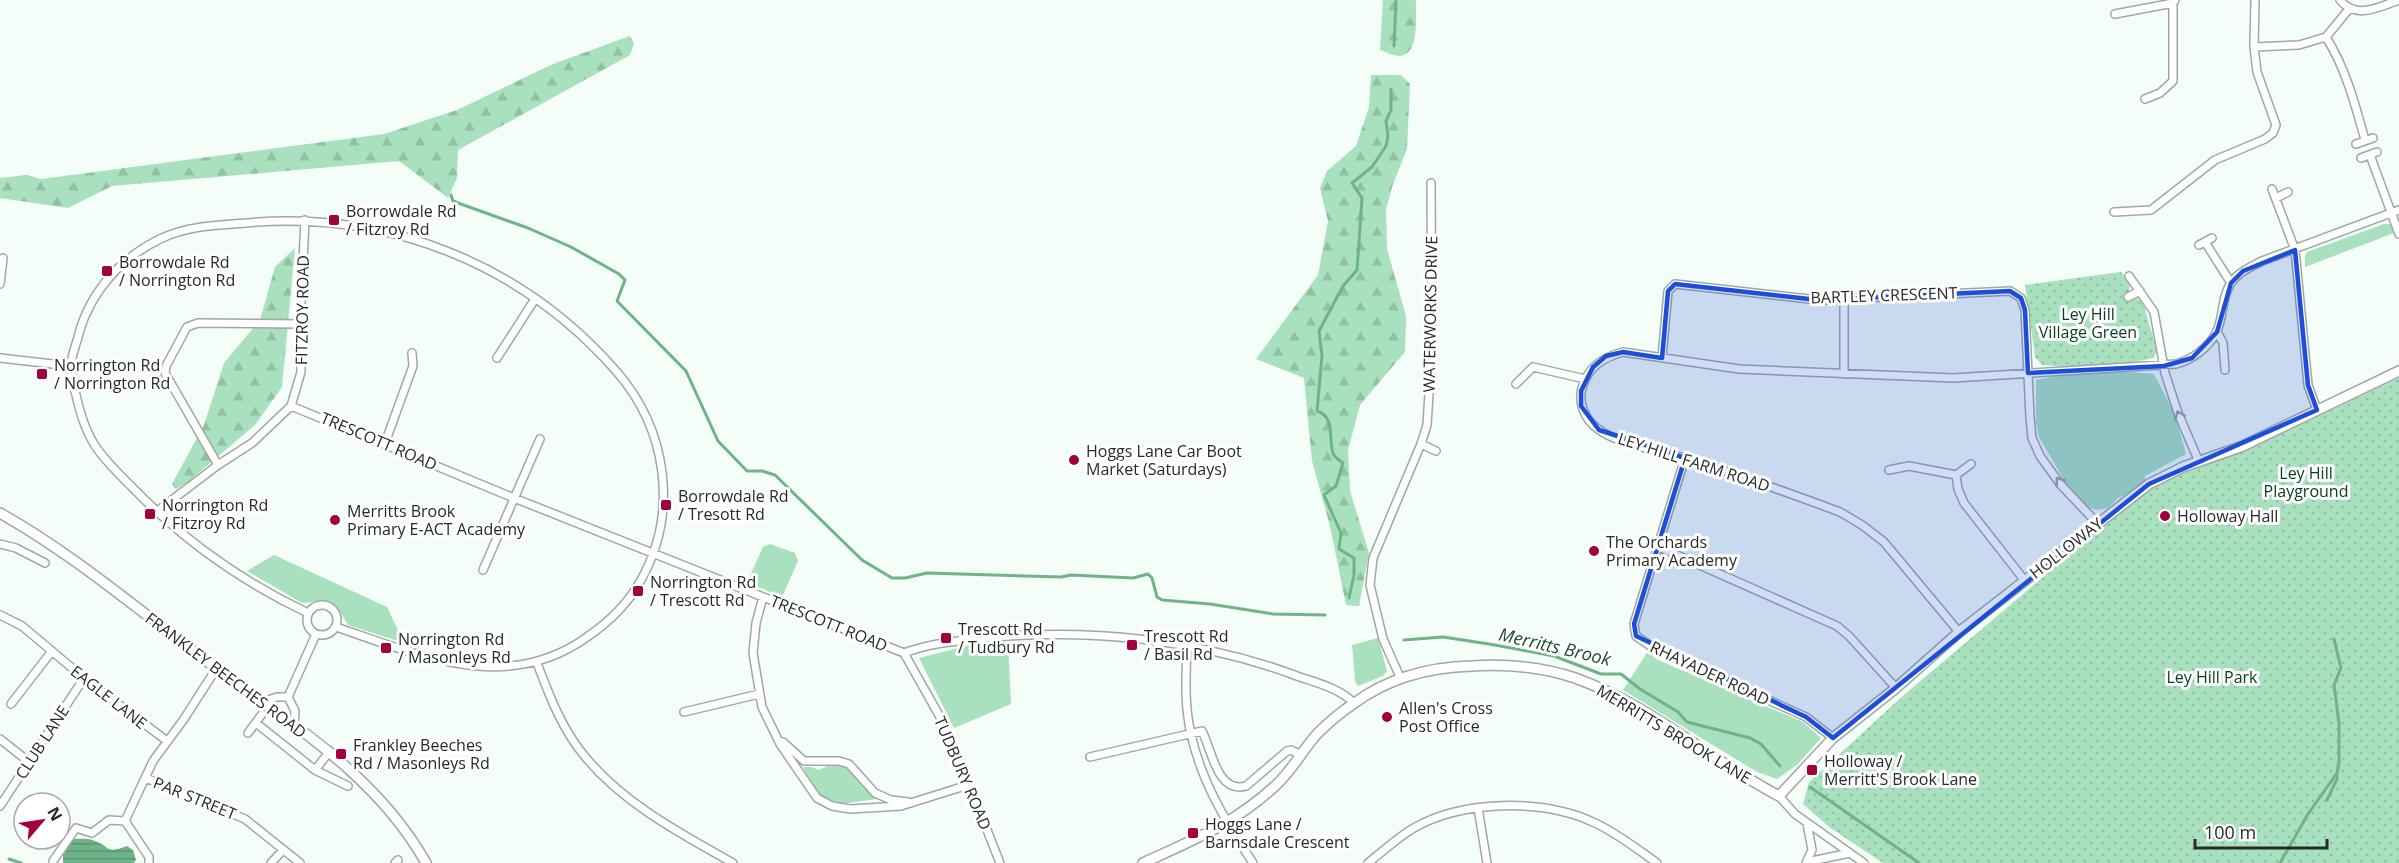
<svg xmlns="http://www.w3.org/2000/svg" width="2399" height="863" font-family="'Open Sans',sans-serif">
<style>
.green{fill:#a9e0bd}
.forest{fill:url(#forest-firs)}
.park{fill:url(#park-dots)}
.water{fill:url(#water-rules)}
.lines{fill:none;stroke-linecap:round;stroke-linejoin:round}
.stream{stroke:#6fb489;stroke-width:3}
.street-casing{stroke:#a0a8a3;stroke-width:10}
.secondary-casing{stroke:#a0a8a3;stroke-width:12}
.street{stroke:#fff;stroke-width:7}
.secondary{stroke:#fff;stroke-width:9}
.oneway{stroke:#9e9f9e}
.marked{fill:#1d4ed8;fill-opacity:0.2;stroke:#1d4ed8;stroke-width:4.5;stroke-linejoin:round}
.poi-dot{fill:#a1023d;stroke:#fff;stroke-width:2}
.labels{text-anchor:middle;dominant-baseline:central;stroke-width:6;stroke-linejoin:round;paint-order:stroke}
.poi-label{font-size:16px;fill:#272a28;stroke:#fff;text-anchor:start}
.street-label{font-size:16px;fill:#272a28;stroke:#fff}
.park-label{font-size:16px;fill:#094125;stroke:#fff}
.water-label{font-size:18px;font-style:italic;fill:#194e31;stroke:#fff}
</style>
<defs>
<pattern id="forest-firs" width="22" height="20" patternUnits="userSpaceOnUse" patternTransform="scale(1.5)"><rect width="22" height="20" fill="#a9e0bd"/><path d="M5 1l3.5 6h-7zM16 11l3.5 6h-7z" fill="#91c0a2"/></pattern>
<pattern id="park-dots" width="8" height="8" patternUnits="userSpaceOnUse" patternTransform="scale(1.5)"><rect width="8" height="8" fill="#a9e0bd"/><path d="M2 2h.1M6 6h.1" fill="none" stroke="#91c0a2" stroke-width="1.8" stroke-linecap="round"/></pattern>
<pattern id="water-rules" width="6" height="5" patternUnits="userSpaceOnUse" patternTransform="scale(1.5)"><rect width="6" height="5" fill="#6fb489"/><path d="M0 2.5h6" fill="none" stroke="#5b9370"/></pattern>
</defs>
<rect width="100%" height="100%" fill="#f4fdf7"/>
<path class="green" d="M2384,224H2390L2394,233L2305,267V256L2307,252Z
M2095,369L2154,374L2175,414L2186,454L2145,476V487L2118,498L2108,508L2098,510L2079,506L2039,437L2036,422V380Z
M770,544L795,553L798,561L782,597L747,582L763,547Z
M274,555L387,607L404,643L348,625L340,612L328,601L302,603L247,571Z
M1378,638L1387,671L1383,676L1358,686L1355,681L1352,645Z
M1008,642L1011,704L954,728L919,658L970,645Z
M1648,651L1656,659L1803,722L1821,738L1797,765L1777,779L1757,772L1623,690Z
M843,765L851,769L877,799L833,805L818,795L803,767H812L818,770L828,766Z"/>
<path class="forest" d="M1383,0H1416C1415,15 1421,55 1399,56C1394,56 1386,52 1380,50Z
M630,36L634,44L630,55L458,150L457,178L448,198L399,161L112,186L68,208L0,198V178L27,175L41,179L384,134L457,110L553,64Z
M1371,75H1401L1410,84L1407,149L1393,184L1386,209L1387,249L1406,316L1405,352L1360,405L1348,450L1350,491L1369,553L1359,606L1346,605L1330,526L1312,461L1304,378L1256,359L1318,275L1328,221L1320,188L1327,171L1356,146L1369,107Z
M295,248L282,387L255,425L189,481L176,489L172,484L204,425L224,363L260,320L275,267Z"/>
<path class="park" d="M2121,272L2130,283L2129,292L2124,295L2128,302L2137,298L2143,303L2157,350L2154,358L2095,369L2042,365L2035,357L2025,285Z
M2399,378V863H1883L1829,827L1803,804L1809,782L1905,694L2102,527L2152,488L2189,469L2246,451Z"/>
<path class="water" d="M74,839C81,839 89,838 95,841C113,848 104,854 127,846L133,850L136,860L134,863H63V855Z"/>
<g class="lines">
<path class="stream" d="M1394,46L1396,0
M451,195L453,201L458,203L528,228L571,247L619,274L625,280L617,301L686,371L718,441L747,471H762L775,475L862,560L892,578H905L927,573L1061,577L1071,575L1133,578L1148,574L1152,578L1157,597L1162,600L1210,604L1273,614L1325,615
M1349,598L1354,575V558L1339,549L1341,533L1324,495L1336,486L1343,463C1340,461 1334,456 1333,453C1328,439 1336,417 1317,411L1322,356L1319,331L1343,286L1357,270L1362,198L1352,183L1372,167L1386,146L1388,136L1386,121L1391,110V89
M1404,640L1443,637L1489,644L1554,656L1601,674H1621L1640,689L1678,712L1687,722L1750,738L1761,744L1780,766
M1810,787L1919,863
M2327,800L2337,779V773
M9,859L21,863
M2280,863L2308,814L2337,773L2339,763V723L2334,685L2341,668L2334,639"/>
<defs>
<path id="street" d="M2340,0C2356,20 2379,7 2399,0
M2115,14L2173,3L2175,0
M2326,37C2346,69 2355,104 2365,140
M2254,47L2299,45L2326,37L2349,9
M2145,99L2160,93L2173,81V3
M2356,144L2373,138
M2370,155L2399,234
M2361,158L2377,152
M2272,189L2295,250L2308,385L2317,410
M2276,198L2288,192
M2114,212L2151,210L2215,160L2265,139L2273,133L2276,125L2257,72L2254,47L2255,0
M2205,242L2231,283
M2199,245L2212,238
M2129,276L2154,312L2165,373L2178,413L2199,462
M0,284L3,258
M2128,297L2140,291
M2217,332L2223,343L2225,370
M0,358L70,366
M497,358L535,299
M1662,358L1668,291L1675,284L1818,300L2010,291L2021,298L2025,310L2030,417L2032,438L2040,456L2061,485L2098,524
M1844,374V299
M1516,384L1533,367L1585,379
M291,406L514,498L904,653C930,643 957,641 984,638C1089,628 1198,639 1297,676C1317,683 1339,688 1354,703
M385,443L413,366L412,353
M1421,444L1436,451
M1685,458L1634,624L1636,636L1655,649L1806,717L1833,738
M218,465L165,373L166,366L187,327L198,323L300,324
M1889,470L1909,466L1956,475L1958,489L1964,503L2025,581
M1956,475L1971,464
M156,512L218,465L252,443L291,406L301,372L300,324L305,220
M0,544L16,548L45,563
M1659,547L1837,626L1849,636L1896,688
M483,570L540,439
M763,597L756,623L753,653L762,707L780,744L817,798L832,806L850,809L901,806L968,785
M307 620a15 15 0 1 1 30 0a15 15 0 1 1-30 0Z
M308,613C243,582 183,540 133,488C120,475 106,462 96,447C85,431 80,413 76,395C74,385 70,373 71,364C72,353 77,343 79,333C91,291 121,258 160,239C187,226 217,225 246,223C388,210 523,264 617,372C667,430 679,512 641,580C628,604 609,622 587,637C507,695 419,655 336,627
M0,615L22,626L84,678L167,741
M1959,632L1884,542L1862,525L1840,512C1789,493 1737,474 1684,458C1661,451 1617,444 1598,429C1584,419 1577,401 1583,385C1589,366 1604,357 1623,352L1739,369L1953,378L2176,364C2192,360 2209,347 2216,333C2224,318 2221,297 2231,283C2238,272 2251,267 2262,261L2399,210
M1187,646C1186,675 1184,705 1191,734C1201,781 1227,824 1253,863
M904,653L949,733L1000,863
M537,663C548,692 560,724 579,749C617,800 679,833 733,863
M1400,677L1383,639L1370,585L1373,558L1421,444L1427,425L1432,347L1431,183
M262,702L277,697H288
M11,704L52,651
M684,712L759,694
M256,723L315,770L330,751
M294,726L295,711L288,697L316,634
M248,733L262,714
M0,739L29,762
M783,742L804,761H839L849,764L875,793L891,800L908,802
M1090,757L1202,731C1212,750 1217,794 1246,786L1287,751L1291,750L1301,755
M315,770L348,786
M146,778L245,819L300,863
M1779,796L1795,814L1864,863
M0,806L84,678
M1478,808L1487,863
M125,821L153,761L184,719L216,669
M125,821L149,857V863
M53,861L76,828L92,833L109,820L125,821
M1807,862L1850,853
M271,863L283,850
M395,863L398,860
M1368,863C1382,852 1396,839 1412,829C1461,800 1544,798 1595,823C1617,833 1637,849 1657,863
M1806,863L1812,850L1807,823"/>
<path id="secondary" d="M0,513C71,553 135,607 200,656C282,719 374,770 426,863
M1143,863C1193,840 1234,824 1275,786C1292,771 1303,749 1318,733C1328,723 1341,712 1353,704C1388,678 1429,667 1472,666C1505,664 1543,667 1575,678C1649,704 1710,760 1779,796L1833,738L1896,688L1959,632L2149,484L2183,467L2243,446L2399,371"/>
</defs>
<use href="#street" class="street-casing"/>
<use href="#secondary" class="secondary-casing"/>
<use href="#street" class="street"/>
<use href="#secondary" class="secondary"/>
</g>
<defs><path id="oneway-chevron" d="M-2-3.5L2.5 0L-2 3.5" fill="none" stroke-width="1.6" stroke-linecap="round" stroke-linejoin="round" transform="scale(1.5)"/></defs>
<g class="oneway">
<use href="#oneway-chevron" transform="translate(2179 415) rotate(-112)"/>
<use href="#oneway-chevron" transform="translate(2059 481) rotate(-127)"/>
</g>
<path class="marked" d="M2295,250L2308,385L2317,410L2149,484L1833,738L1806,717L1636,636L1634,624L1685,458L1599,430L1581,406V391L1593,367L1606,356L1623,352L1662,358L1668,291L1675,284L1818,300L2010,291L2021,298L2025,310L2028,373L2164,366L2192,358L2217,332L2231,283L2243,271Z"/>
<g class="poi-dot">
<rect x="328" y="214" width="12" height="12" rx="3"/>
<rect x="101" y="265" width="12" height="12" rx="3"/>
<rect x="36" y="368" width="12" height="12" rx="3"/>
<circle cx="1074" cy="460" r="6"/>
<rect x="660" y="499" width="12" height="12" rx="3"/>
<rect x="144" y="508" width="12" height="12" rx="3"/>
<circle cx="2165" cy="516" r="6"/>
<circle cx="335" cy="520" r="6"/>
<circle cx="1594" cy="551" r="6"/>
<rect x="632" y="585" width="12" height="12" rx="3"/>
<rect x="940" y="632" width="12" height="12" rx="3"/>
<rect x="1126" y="639" width="12" height="12" rx="3"/>
<rect x="380" y="642" width="12" height="12" rx="3"/>
<circle cx="1387" cy="717" r="6"/>
<rect x="335" y="748" width="12" height="12" rx="3"/>
<rect x="1806" y="764" width="12" height="12" rx="3"/>
<rect x="1187" y="827" width="12" height="12" rx="3"/>
</g>
<g class="labels">
<g class="poi-label">
<text x="346" y="211">Borrowdale Rd<tspan x="346" dy="18">/ Fitzroy Rd</tspan></text>
<text x="119" y="262">Borrowdale Rd<tspan x="119" dy="18">/ Norrington Rd</tspan></text>
<text x="54" y="365">Norrington Rd<tspan x="54" dy="18">/ Norrington Rd</tspan></text>
<text x="1086" y="451">Hoggs Lane Car Boot<tspan x="1086" dy="18">Market (Saturdays)</tspan></text>
<text x="678" y="496">Borrowdale Rd<tspan x="678" dy="18">/ Tresott Rd</tspan></text>
<text x="162" y="505">Norrington Rd<tspan x="162" dy="18">/ Fitzroy Rd</tspan></text>
<text x="347" y="511">Merritts Brook<tspan x="347" dy="18">Primary E-ACT Academy</tspan></text>
<text x="2177" y="516">Holloway Hall</text>
<text x="1606" y="542">The Orchards<tspan x="1606" dy="18">Primary Academy</tspan></text>
<text x="650" y="582">Norrington Rd<tspan x="650" dy="18">/ Trescott Rd</tspan></text>
<text x="958" y="629">Trescott Rd<tspan x="958" dy="18">/ Tudbury Rd</tspan></text>
<text x="1144" y="636">Trescott Rd<tspan x="1144" dy="18">/ Basil Rd</tspan></text>
<text x="398" y="639">Norrington Rd<tspan x="398" dy="18">/ Masonleys Rd</tspan></text>
<text x="1399" y="708">Allen's Cross<tspan x="1399" dy="18">Post Office</tspan></text>
<text x="353" y="745">Frankley Beeches<tspan x="353" dy="18">Rd / Masonleys Rd</tspan></text>
<text x="1824" y="761">Holloway /<tspan x="1824" dy="18">Merritt'S Brook Lane</tspan></text>
<text x="1205" y="824">Hoggs Lane /<tspan x="1205" dy="18">Barnsdale Crescent</tspan></text>
</g>
<g class="street-label">
<text transform="translate(1884 295) rotate(-2)">BARTLEY CRESCENT</text>
<text transform="translate(302 310) rotate(-89)">FITZROY ROAD</text>
<text transform="translate(1430 314) rotate(-89)">WATERWORKS DRIVE</text>
<text transform="translate(379 441) rotate(23)">TRESCOTT ROAD</text>
<text transform="translate(1694 462) rotate(18)">LEY HILL FARM ROAD</text>
<text transform="translate(2066 548) rotate(-38)">HOLLOWAY</text>
<text transform="translate(829 623) rotate(22)">TRESCOTT ROAD</text>
<text transform="translate(1710 673) rotate(25)">RHAYADER ROAD</text>
<text transform="translate(226 675) rotate(37)">FRANKLEY BEECHES ROAD</text>
<text transform="translate(109 697) rotate(38)">EAGLE LANE</text>
<text transform="translate(1674 734) rotate(31)">MERRITTS BROOK LANE</text>
<text transform="translate(42 742) rotate(-57)">CLUB LANE</text>
<text transform="translate(963 773) rotate(67)">TUDBURY ROAD</text>
<text transform="translate(195 798) rotate(22)">PAR STREET</text>
</g>
<g class="park-label">
<text x="2088" y="314">Ley Hill<tspan x="2088" dy="18">Village Green</tspan></text>
<text x="2306" y="473">Ley Hill<tspan x="2306" dy="18">Playground</tspan></text>
<text x="2212" y="677">Ley Hill Park</text>
</g>
<g class="water-label">
<text transform="translate(1555 646) rotate(13)">Merritts Brook</text>
</g>
</g>
<g transform="translate(42 821) rotate(61)"><circle r="28" fill="#ffffff" stroke="#a9aaa9" stroke-width="1.5"/>
<path d="M0-4.5L10 22L0 15L-10 22Z" fill="#a1023d"/>
<text y="-9" font-size="16" font-weight="bold" text-anchor="middle" fill="#272a28">N</text>
</g>
<path d="M2195 839v9h132v-9" fill="none" stroke="#272a28" stroke-width="3"/>
<text x="2204" y="839" font-size="18" fill="#272a28" stroke="#ffffff" stroke-width="4.5" paint-order="stroke">100 m</text>
</svg>
